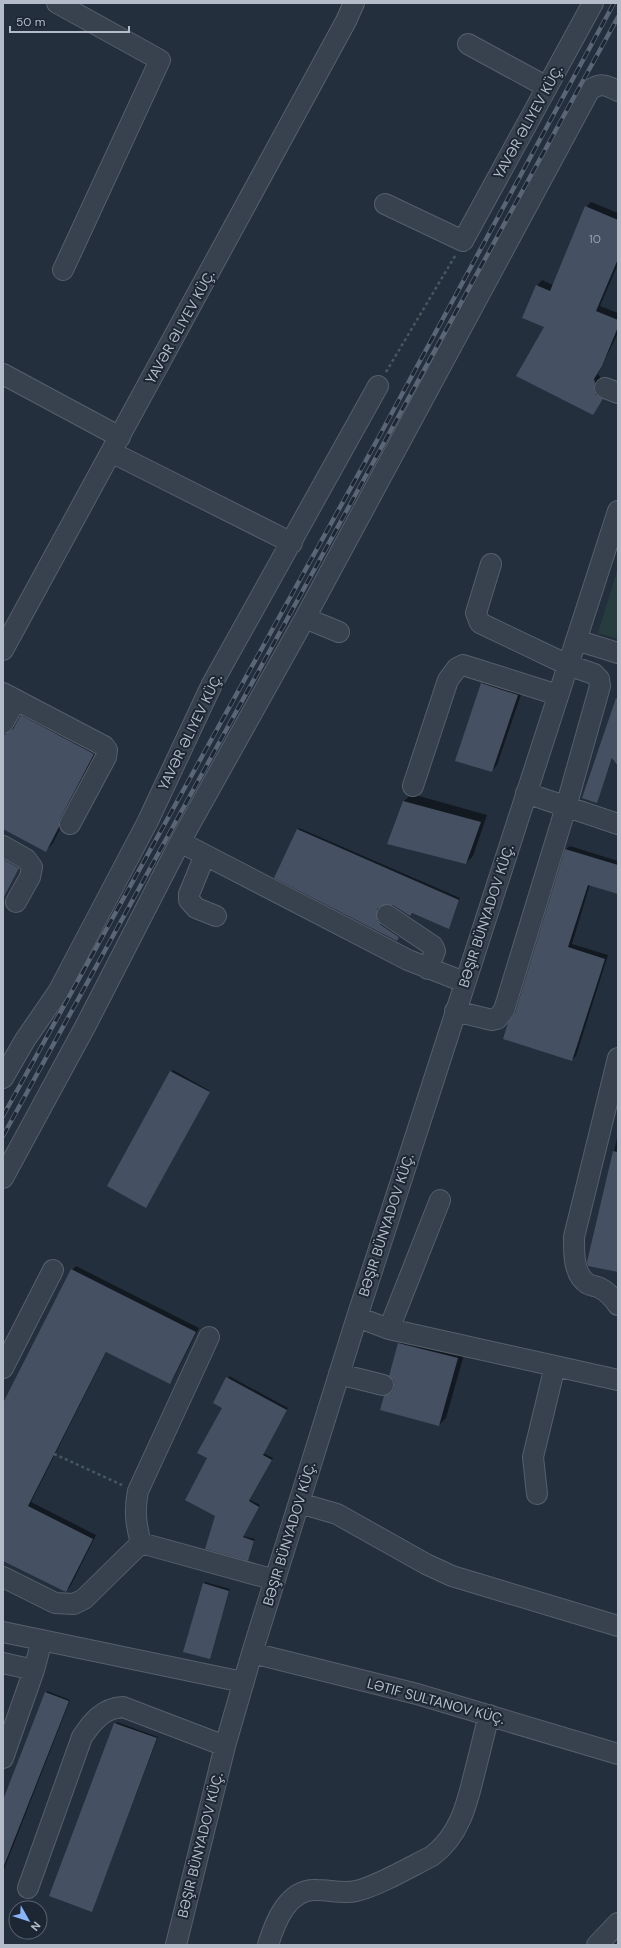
<svg xmlns="http://www.w3.org/2000/svg" width="621" height="1948" font-family="'DM Sans',sans-serif">
<style>
.green{fill:#263c3f}
.shadow{fill:#0007}
.building{fill:#455162}
.lines{fill:none;stroke-linecap:round;stroke-linejoin:round}
.minor-casing{stroke:#565f6c;stroke-width:22}
.path{stroke:#44595c;stroke-width:2.5;stroke-dasharray:3 3;stroke-linecap:butt}
.minor{stroke:#38414e;stroke-width:20}
.rail-casing{stroke:#5a6575;stroke-width:4.5}
.rail{stroke:#1d2633;stroke-width:3;stroke-dasharray:9;stroke-linecap:butt}
.labels{text-anchor:middle;dominant-baseline:central;stroke-width:4;stroke-linejoin:round;paint-order:stroke}
.number-label{font-size:12px;fill:#98a1af}
.street-label{font-size:14px;fill:#b4bcc9;stroke:#1d2633}
</style>
<rect width="100%" height="100%" fill="#242f3e"/>
<path class="green" d="M618,568V639L598,633Z"/>
<path class="shadow" d="M591,202L618,213V264L600,306L618,313V333L598,374L600,377L598,384L607,394L593,414L546,327L537,286L542,280L553,285L586,207Z
M488,678L523,689L497,765L492,771L457,760L482,683Z
M29,709L101,747L53,843L46,851L3,828V739Z
M618,714V764L613,757L596,802Z
M412,794L487,815L473,856L466,863L404,801Z
M299,828L460,898L450,926L449,928L387,903L378,906V918L382,923L400,935L398,938L276,877Z
M570,846L618,861V893L590,884L572,944L608,955L576,1056L572,1060L516,1014L566,849Z
M3,858L19,866L3,899Z
M173,1070L210,1091L146,1206L171,1072Z
M618,1134V1271L588,1262Z
M76,1266L199,1328L173,1379L169,1383L107,1351L31,1502L96,1535L70,1587L66,1591L3,1559V1406L72,1270Z
M407,1336L465,1351L446,1418L439,1425L385,1397L395,1388L399,1343Z
M229,1376L288,1408L263,1453L273,1458L250,1500L260,1505L243,1536L255,1539L248,1560L216,1516L209,1458L223,1408Z
M205,1582L230,1589L209,1658L204,1584Z
M47,1691L70,1700L3,1872V1803Z
M117,1722L158,1737L92,1911L51,1896Z"/>
<path class="building" d="M585,206L618,220V259L596,311L618,320V327L602,366L594,379L595,382L594,389L596,395L603,399L593,415L516,376L544,327L522,318L536,285L550,291Z
M481,683L518,695L492,772L455,761Z
M616,698L618,699V766L612,758L597,803L582,798Z
M21,715L94,754L60,819L59,827L46,852L3,829V736L13,729Z
M403,801L481,822L466,864L387,844Z
M297,829L459,900L449,929L412,913L410,916L393,905H382L377,909V920L381,925L399,937L397,941L274,878Z
M565,849L618,865V894L588,885L568,947L605,959L572,1061L503,1039L508,1023L515,1013Z
M3,859L19,868L3,899Z
M170,1071L210,1092L146,1208L107,1186Z
M613,1151L618,1152V1272L588,1266L587,1262Z
M71,1269L196,1332L170,1384L106,1352L28,1506L93,1539L66,1592L3,1561V1403Z
M398,1343L458,1358L439,1426L380,1410L384,1396L391,1393L394,1388V1381L389,1376Z
M226,1377L287,1410L263,1455L272,1460L249,1501L259,1507L243,1537L254,1541L248,1561L205,1549L215,1516L185,1500L207,1458L197,1453L222,1408L213,1403Z
M203,1583L229,1591L210,1659L183,1652Z
M45,1692L69,1701L3,1868V1800Z
M114,1723L157,1738L92,1912L49,1896Z"/>
<g class="lines">
<defs>
<path id="minor" d="M57,3L160,60L63,270
M468,44L547,87
M385,204L463,241L593,3
M3,374L120,437
M605,388L618,393
M111,452L292,543
M305,618L339,632
M576,640L618,653
M3,650L346,21L354,3
M3,693L104,746L107,750L106,757L70,824
M3,723L16,700
M413,786L448,680L457,668L463,665L558,695
M526,793L618,824
M180,842L408,960L464,982
M3,846L26,859L32,867L30,877L16,902
M205,855L189,894V900L196,908L216,916
M387,915L433,946L435,951L428,969
M455,1011L492,1020L497,1019L504,1010L566,807L600,686L599,679L594,674L568,665L480,623L476,613L491,564
M618,1058L574,1237C574,1252 573,1275 588,1284C592,1286 597,1286 600,1288C608,1292 613,1298 618,1305
M3,1078L25,1040L58,992L148,821L212,684L378,386
M3,1178L86,1025L180,842L305,618L589,91C600,82 606,85 618,91
M357,1317L389,1329L618,1380
M389,1329L440,1200
M209,1337L138,1491C134,1511 136,1525 141,1543L275,1580
M3,1368L53,1270
M339,1374L383,1385
M537,1494L533,1457L555,1366
M299,1503L337,1514L426,1564L452,1576L618,1626
M3,1577L55,1603L74,1604L84,1599L141,1543
M3,1632L243,1682
M252,1653L417,1694L618,1754
M3,1663L34,1670
M3,1758L34,1670L42,1640
M28,1888L82,1737C92,1722 103,1708 123,1707L225,1746
M176,1945L225,1746L252,1653L357,1317L618,511
M268,1945C275,1922 288,1888 317,1890C329,1890 344,1894 356,1891C376,1887 412,1866 432,1856C460,1835 467,1804 475,1771C480,1752 484,1734 489,1715
M597,1945L618,1923"/>
</defs>
<use href="#minor" class="minor-casing"/>
<path class="path" d="M386,372L455,256
M54,1454L122,1485"/>
<use href="#minor" class="minor"/>
<defs>
<path id="rail" d="M3,1116L375,444L614,3
M3,1136L618,17"/>
</defs>
<use href="#rail" class="rail-casing"/>
<use href="#rail" class="rail"/>
</g>
<g class="labels">
<g class="number-label">
<text x="595" y="239">10</text>
</g>
<g class="street-label">
<text transform="translate(528 122) rotate(-61)">YAVƏR ƏLIYEV KÜÇ.</text>
<text transform="translate(180 327) rotate(-61)">YAVƏR ƏLIYEV KÜÇ.</text>
<text transform="translate(190 732) rotate(-64)">YAVƏR ƏLIYEV KÜÇ.</text>
<text transform="translate(486 916) rotate(-72)">BƏŞIR BÜNYADOV KÜÇ.</text>
<text transform="translate(386 1225) rotate(-72)">BƏŞIR BÜNYADOV KÜÇ.</text>
<text transform="translate(289 1534) rotate(-73)">BƏŞIR BÜNYADOV KÜÇ.</text>
<text transform="translate(436 1701) rotate(15)">LƏTIF SULTANOV KÜÇ.</text>
<text transform="translate(200 1845) rotate(-76)">BƏŞIR BÜNYADOV KÜÇ.</text>
</g>
</g>
<rect width="621" height="1948" fill="none" stroke="#b4bcc9" stroke-width="8"/>
<g transform="translate(28 1920) rotate(129)"><circle r="19" fill="#1d2633" stroke="#59626f"/>
<path d="M0-3L7 15L0 10L-7 15Z" fill="#8ab4f8"/>
<text y="-6" font-size="11" font-weight="bold" text-anchor="middle" fill="#b4bcc9">N</text>
</g>
<path d="M10 26v6h119v-6" fill="none" stroke="#b4bcc9" stroke-width="2"/>
<text x="16" y="26" font-size="12" fill="#b4bcc9" stroke="#1d2633" stroke-width="3" paint-order="stroke">50 m</text>
</svg>
